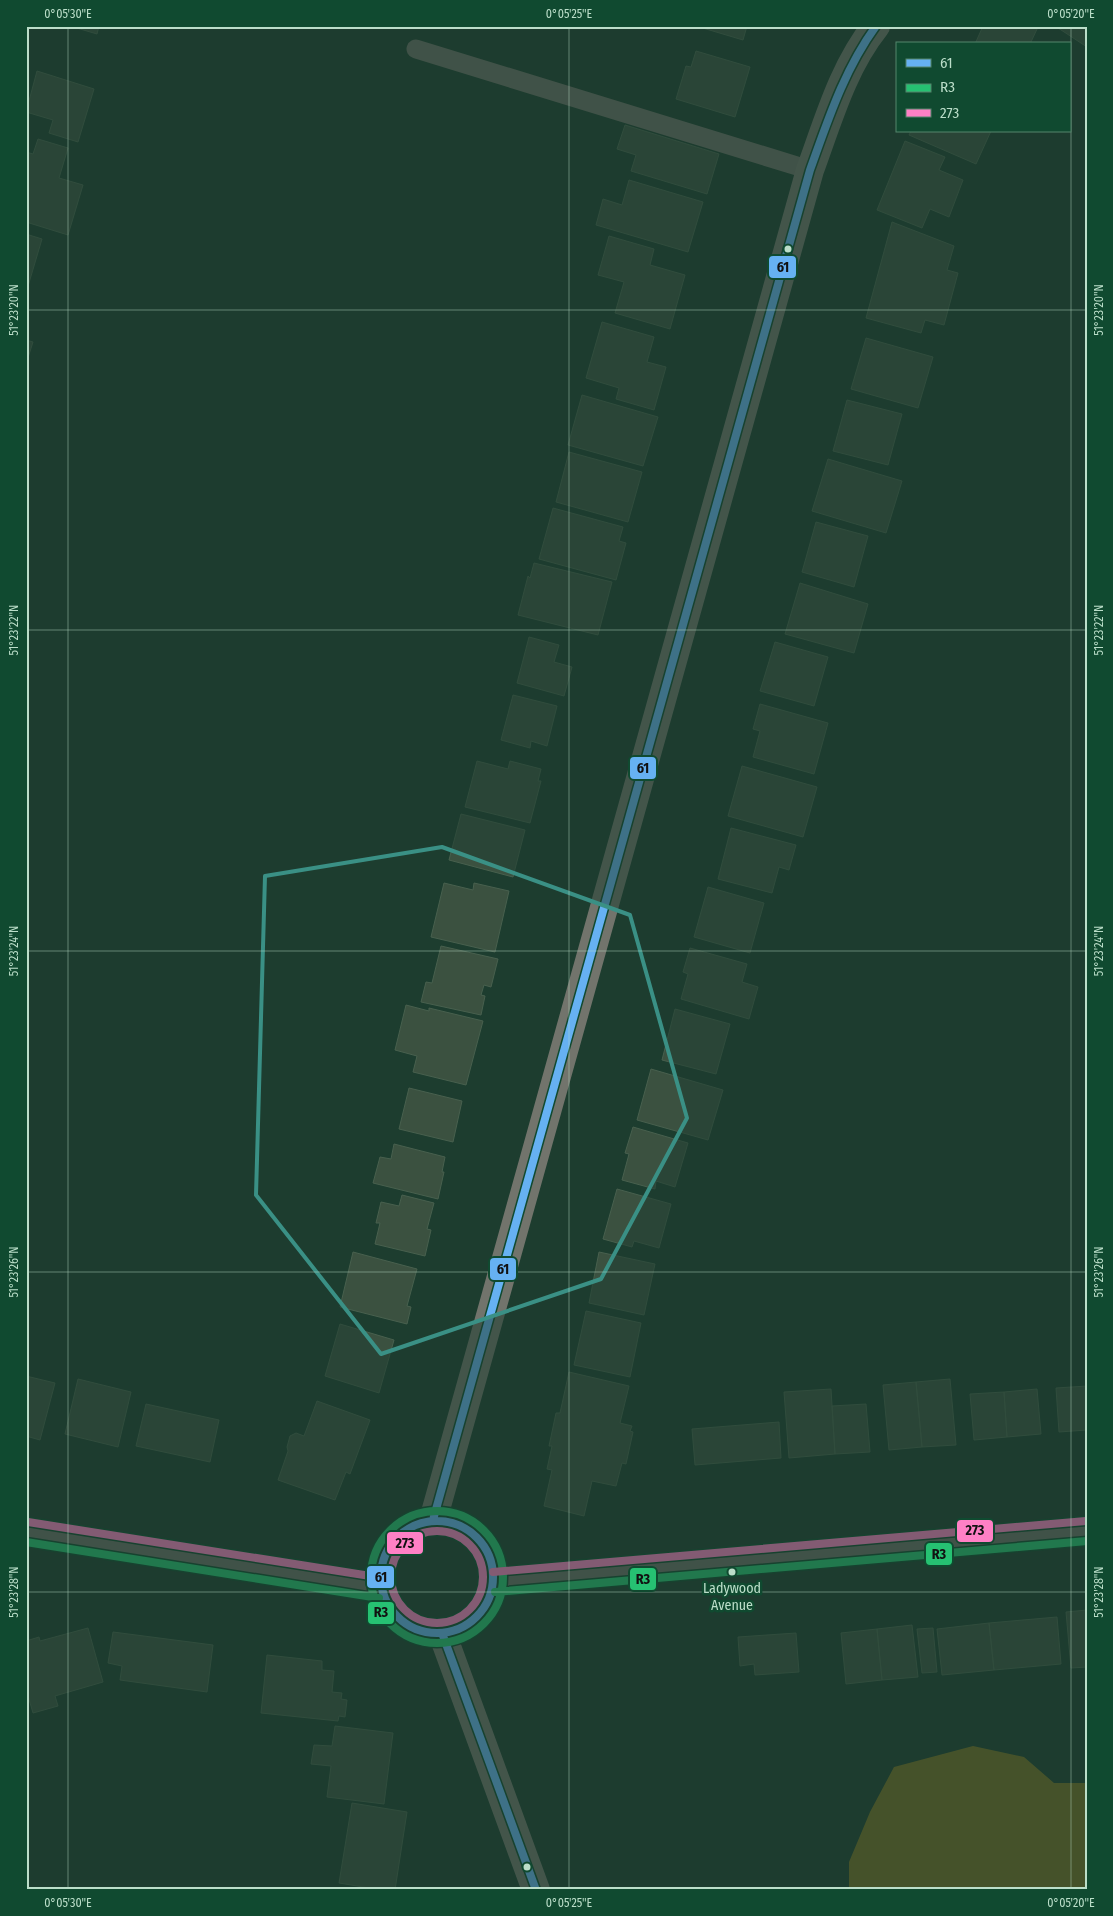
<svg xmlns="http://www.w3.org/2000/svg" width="1113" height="1916" font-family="'Fira Sans Condensed',sans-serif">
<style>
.forest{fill:#776e25}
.building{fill:#3b5140;stroke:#48604e}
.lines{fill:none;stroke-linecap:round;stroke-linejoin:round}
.service{stroke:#6c6d66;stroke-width:19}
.tertiary{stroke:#6c6d66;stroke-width:28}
.primary{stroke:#72746c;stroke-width:28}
.bus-1-casing{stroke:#104a30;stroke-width:11}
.bus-2-casing{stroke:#104a30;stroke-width:11}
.bus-3-casing{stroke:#104a30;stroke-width:11}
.bus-1{stroke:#66b1f2;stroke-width:8}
.bus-2{stroke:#26c172;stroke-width:8}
.bus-3{stroke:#ff80c5;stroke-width:8}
.marked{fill:none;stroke:#3a9085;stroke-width:4;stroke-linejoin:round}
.ticks{fill:none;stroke:#bbdec9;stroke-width:1;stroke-opacity:0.45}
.bus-dot{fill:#bbdec9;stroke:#104a30;stroke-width:2}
.labels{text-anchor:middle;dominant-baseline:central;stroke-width:5;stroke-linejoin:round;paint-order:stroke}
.bus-label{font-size:14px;fill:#bbdec9;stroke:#104a30}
.line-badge{stroke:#104a30;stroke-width:2}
.pale-badge-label{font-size:14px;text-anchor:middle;font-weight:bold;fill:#111}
.neatline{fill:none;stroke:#bbdec9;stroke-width:2}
.ticks-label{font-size:12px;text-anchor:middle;fill:#bbdec9}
</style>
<rect width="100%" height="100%" fill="#1d3d2f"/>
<path class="forest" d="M973,1746L1024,1757L1054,1783H1087V1890H849V1862L870,1812L894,1767Z"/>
<path class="building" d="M70,26H99L97,34Z
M696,26H747L743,40Z
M983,26H1036L1038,27L1030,44H975Z
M1055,26H1087V47Z
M696,51L750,67L735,117L676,99L686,66L691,67Z
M37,71L94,89L78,142L49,133L53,120L26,112Z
M625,125L719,154L707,194L631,171L636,155L617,149Z
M911,131H991L976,164L909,135Z
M38,139L68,148L59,178L83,185L68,235L26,222L28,174L26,173V152L33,154Z
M905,141L945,157L939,170L963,180L949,217L930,209L922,228L877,210Z
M629,180L703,202L688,252L596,225L603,199L622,205Z
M892,222L954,246L947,270L958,273L944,325L925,320L921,333L866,318Z
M26,234L42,239L26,293Z
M609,236L654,249L650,265L685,275L670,329L615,313L624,282L598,275Z
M602,322L654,337L647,362L666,367L654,410L616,399L619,388L586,378Z
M866,338L933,357L918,408L851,389Z
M26,340L33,342L26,364Z
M582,395L658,417L643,466L568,445Z
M847,400L902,414L888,465L833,451Z
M569,452L642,472L628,522L556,502Z
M828,459L902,481L886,533L812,511Z
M553,508L623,527L619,541L626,543L616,580L539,559Z
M816,522L868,536L854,587L802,572Z
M534,563L612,582L598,635L518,615L528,576L530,578Z
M800,583L868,604L854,653L785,634Z
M529,637L559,645L554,662L572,667L564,696L517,683Z
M775,642L828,657L814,706L760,691Z
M513,695L557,706L547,746L531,741L530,748L501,740Z
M760,704L828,723L814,774L753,757L760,731L753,729Z
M477,761L508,769L510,761L541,769L538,781H541L530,823L465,807Z
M742,766L817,787L803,837L728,816Z
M461,814L525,830L513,877L449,860Z
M731,828L796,845L789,870L779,867L772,893L718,879Z
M444,883L473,890L474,883L509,891L495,952L431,937Z
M708,887L764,903L750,953L694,937Z
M441,946L498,959L491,987L484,985L481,995L485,996L481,1015L421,1002L426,982L432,983Z
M690,948L747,964L742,982L758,987L749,1019L681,999L688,974L683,972Z
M406,1005L429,1011V1008L483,1021L466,1085L413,1072L417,1056L395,1050Z
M675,1009L730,1024L716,1074L662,1060Z
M651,1069L723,1090L708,1140L637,1120Z
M409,1088L462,1101L453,1142L399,1129Z
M633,1127L688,1143L675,1187L656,1181L655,1189L622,1180L629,1154L625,1153Z
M394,1144L445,1157L442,1172H444L438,1199L373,1183L380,1157L391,1159Z
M617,1189L671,1204L659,1248L634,1241L632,1247L603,1239Z
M402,1195L434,1203L427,1229L431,1230L425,1256L375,1244L380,1223H376L381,1202L399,1206Z
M353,1252L417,1269L407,1306L411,1307L407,1324L340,1307Z
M599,1252L655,1264L644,1315L589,1303Z
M586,1311L641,1323L630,1377L574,1365Z
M340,1324L394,1340L379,1393L325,1376Z
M569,1372L629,1386L620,1423L632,1426L630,1431L633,1432L626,1464L622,1463L616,1486L592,1481L584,1516L544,1506L552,1470L547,1469L552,1446H549L556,1413H560Z
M26,1376L55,1383L40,1440L26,1436Z
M78,1379L131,1392L118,1447L65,1434Z
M950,1379L956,1445L922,1447L916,1382Z
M916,1382L922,1447L889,1450L883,1385Z
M1087,1386V1430L1059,1432L1056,1388Z
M831,1389L835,1454L789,1458L784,1392Z
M1037,1389L1041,1434L1007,1437L1004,1392Z
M1004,1392L1007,1437L974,1440L970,1394Z
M317,1401L370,1420L350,1474L346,1472L335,1500L278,1480L288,1451L287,1447L290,1436L296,1433L304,1436Z
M146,1404L219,1420L210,1462L136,1446Z
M866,1404L870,1452L835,1454L832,1406Z
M779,1422L781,1458L695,1465L692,1429Z
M1087,1610V1667L1071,1668L1066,1612Z
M1057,1617L1061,1664L994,1670L989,1623Z
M989,1623L994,1670L942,1675L937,1629Z
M912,1625L918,1677L882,1680L877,1629Z
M88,1628L103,1682L55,1696L58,1706L33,1713L26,1689V1641L39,1637L40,1641Z
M933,1628L937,1672L922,1673L917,1629Z
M877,1629L882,1680L846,1684L841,1633Z
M113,1632L213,1645L207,1692L120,1680L122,1666L108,1663Z
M796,1633L799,1672L755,1675L754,1664L740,1666L738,1637Z
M267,1655L322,1661V1670L334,1671L332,1692L342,1693L341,1699L347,1700L345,1717L339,1716L338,1721L261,1713Z
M335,1726L393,1733L384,1804L327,1797L331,1766L311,1764L314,1745L332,1746Z
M352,1803L407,1812L395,1890H381L339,1883Z"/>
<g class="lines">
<path class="service" d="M416,49L810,170"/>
<path class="tertiary" d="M26,1532L381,1588
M494,1582L1087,1531"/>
<path class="primary" d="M433,1520L810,170C828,121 843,67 876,26
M381 1577a56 56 0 1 1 112 0a56 56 0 1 1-112 0Z
M442,1633L536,1890"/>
<defs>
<path id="bus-1" d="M433,1520L810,170C828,120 844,70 876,26
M381 1577a56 56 0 1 1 112 0a56 56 0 1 1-112 0Z
M442,1633L536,1890"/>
<path id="bus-2" d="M371 1577a66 66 0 1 1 132 0a66 66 0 1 1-132 0Z
M26,1542L379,1598
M495,1592L1087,1541"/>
<path id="bus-3" d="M28,1522L383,1578
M391 1577a46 46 0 1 1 92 0a46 46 0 1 1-92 0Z
M493,1572L1086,1521"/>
</defs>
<use href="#bus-1" class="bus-1-casing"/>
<use href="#bus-2" class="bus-2-casing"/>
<use href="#bus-3" class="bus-3-casing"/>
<use href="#bus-1" class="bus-1"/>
<use href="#bus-2" class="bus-2"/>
<use href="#bus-3" class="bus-3"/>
</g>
<path d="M0 0H1113V1916H0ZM442,847L630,915L687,1118L601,1279L381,1354L256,1195L265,876Z" fill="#1d3d2f" fill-opacity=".55" fill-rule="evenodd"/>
<path class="marked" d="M442,847L630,915L687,1118L601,1279L381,1354L256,1195L265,876Z"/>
<path class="ticks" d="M68,26V1890M569,26V1890M1071,26V1890M26,310H1087M26,630H1087M26,951H1087M26,1272H1087M26,1592H1087"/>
<g class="bus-dot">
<circle cx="788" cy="249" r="4.5"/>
<circle cx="732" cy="1572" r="4.5"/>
<circle cx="527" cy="1867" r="4.5"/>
</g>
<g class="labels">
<g class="bus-label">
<text x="732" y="1588">Ladywood<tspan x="732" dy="17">Avenue</tspan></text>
</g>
</g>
<g class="line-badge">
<rect x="768" y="255" width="29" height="24" rx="5" fill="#66b1f2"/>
<rect x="629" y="756" width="28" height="24" rx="5" fill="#66b1f2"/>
<rect x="489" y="1257" width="28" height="24" rx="5" fill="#66b1f2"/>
<rect x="956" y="1519" width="38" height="24" rx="5" fill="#ff80c5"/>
<rect x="386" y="1531" width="38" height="24" rx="5" fill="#ff80c5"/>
<rect x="925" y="1542" width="28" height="24" rx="5" fill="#26c172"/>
<rect x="366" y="1565" width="29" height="24" rx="5" fill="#66b1f2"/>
<rect x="629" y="1567" width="28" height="24" rx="5" fill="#26c172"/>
<rect x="367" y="1601" width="28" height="24" rx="5" fill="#26c172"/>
</g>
<g class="pale-badge-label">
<text x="783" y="272">61</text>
<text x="643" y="773">61</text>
<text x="503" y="1274">61</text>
<text x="975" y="1535">273</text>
<text x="405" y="1548">273</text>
<text x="939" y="1559">R3</text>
<text x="381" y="1582">61</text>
<text x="643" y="1584">R3</text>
<text x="381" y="1617">R3</text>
</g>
<rect width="1113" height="1916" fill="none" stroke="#104a30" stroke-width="55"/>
<rect x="896" y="42" width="175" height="90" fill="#104a30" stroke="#54856d"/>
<rect x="906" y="59" width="25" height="8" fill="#66b1f2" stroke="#54856d"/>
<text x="940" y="68" font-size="15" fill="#bbdec9">61</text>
<rect x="906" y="84" width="25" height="8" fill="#26c172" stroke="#54856d"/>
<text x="940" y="92" font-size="15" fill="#bbdec9">R3</text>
<rect x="906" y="109" width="25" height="8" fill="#ff80c5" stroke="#54856d"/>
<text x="940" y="118" font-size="15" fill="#bbdec9">273</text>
<rect x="28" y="28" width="1058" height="1860" class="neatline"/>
<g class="ticks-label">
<text x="68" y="18">0°05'30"E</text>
<text x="569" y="18">0°05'25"E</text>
<text x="1071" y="18">0°05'20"E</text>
<text transform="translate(1099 310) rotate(-90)" y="4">51°23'20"N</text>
<text transform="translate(14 310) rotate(-90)" y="4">51°23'20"N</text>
<text transform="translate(1099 630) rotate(-90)" y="4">51°23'22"N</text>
<text transform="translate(14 630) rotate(-90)" y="4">51°23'22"N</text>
<text transform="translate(14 951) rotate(-90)" y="4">51°23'24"N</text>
<text transform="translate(1099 951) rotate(-90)" y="4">51°23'24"N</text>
<text transform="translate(14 1272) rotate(-90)" y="4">51°23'26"N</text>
<text transform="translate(1099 1272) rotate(-90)" y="4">51°23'26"N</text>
<text transform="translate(14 1592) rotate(-90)" y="4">51°23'28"N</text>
<text transform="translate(1099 1592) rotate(-90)" y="4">51°23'28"N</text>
<text x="68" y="1907">0°05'30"E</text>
<text x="569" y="1907">0°05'25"E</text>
<text x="1071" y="1907">0°05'20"E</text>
</g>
</svg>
